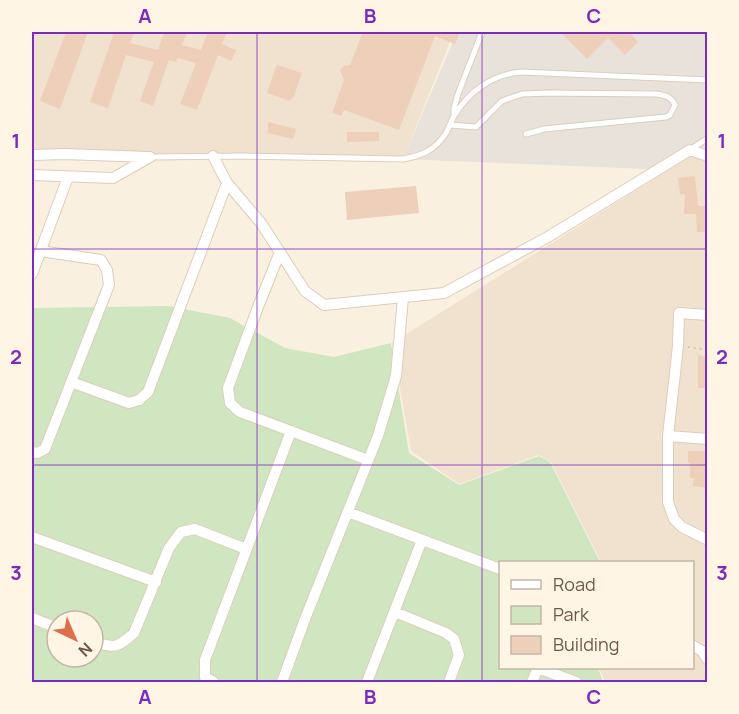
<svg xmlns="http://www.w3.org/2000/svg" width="739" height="714" font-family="Manrope,sans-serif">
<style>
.residential{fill:#f1e2cf}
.industrial{fill:#e9e2db}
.green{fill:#cfe6c0;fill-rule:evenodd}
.building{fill:#eecfb9}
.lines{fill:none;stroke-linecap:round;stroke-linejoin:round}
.service-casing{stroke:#ddcdbd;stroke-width:7}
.minor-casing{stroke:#ddcdbd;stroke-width:12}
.path{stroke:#d2b39d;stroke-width:1.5;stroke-dasharray:1.5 4.5;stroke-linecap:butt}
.service{stroke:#fff;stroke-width:5}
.minor{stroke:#fff;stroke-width:10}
.grid{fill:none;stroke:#7b2cbf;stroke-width:1.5;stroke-opacity:0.55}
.neatline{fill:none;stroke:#7b2cbf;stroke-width:2}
.grid-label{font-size:20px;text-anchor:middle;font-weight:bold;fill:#7b2cbf}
</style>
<rect width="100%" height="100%" fill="#faf0e0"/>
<path class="residential" d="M32,32H454L403,159L32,152Z
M707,146V682H605L599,668H692V562H601L551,462L539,455L459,484L411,451L392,343Z"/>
<path class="industrial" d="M457,32H707V146L669,170L403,159Z"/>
<path class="green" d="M168,306L230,318L285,348L334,357L391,343L409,453L459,485L539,456L550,462L600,562H500V668H598L603,682H32V308ZM57,621H93V657H57Z"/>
<path class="building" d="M66,32H88L60,109L40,101Z
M114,32H134L130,43L158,50L164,32H187L182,45L201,50L208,32H227L222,44L236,50L231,61L218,55L197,110L180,104L196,63L178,58L176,62L169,60L153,106L140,101L154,62L126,55L108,108L90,102Z
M363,32H460L455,44L435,36L399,130L344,110L341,116L332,113L344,80L340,70L344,66L350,65Z
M560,32H629L638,42L625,55L608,38L587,59Z
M278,65L302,73L293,99L291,98L290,101L267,93L276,66Z
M268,122L296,129L293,139L268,133Z
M347,132H379V141L347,142Z
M695,176L698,206H708V232H697L696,214H684L685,194H680L678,178Z
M416,186L419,213L347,220L345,192Z
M698,355L708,357V376L705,375L706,388H698Z
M688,451H708V488L693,486L694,478H690V463H688Z"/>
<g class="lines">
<defs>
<path id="service" d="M454,114V108L458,94L482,32
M450,125L476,127L502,101L522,94L548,93L656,94C664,95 671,96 675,105L670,115L666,117L544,129L526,134
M691,149L708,138
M150,157L245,156L403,159C422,156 435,150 446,133C449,128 451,121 454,116C469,91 493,74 522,72L708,80"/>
<path id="minor" d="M32,155L65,154L148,157
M213,156L227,183L261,223L305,291L324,305L444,293L546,238L690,150L708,156
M32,175L113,178L150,157
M280,252L258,307L228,388L230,403L240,412L368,460
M32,274L68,177
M708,315L679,313L678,346L668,436V502L674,519L682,527L708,540
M71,382L129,403L139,400L148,392L227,183
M668,436L708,439
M32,452L37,453L45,449L109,285L107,270L101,260L40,251
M348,512L500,569
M32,537L156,582
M395,612L446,633L454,639L459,655L449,682
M32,618L57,628
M93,641C114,649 117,648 134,633L169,548L181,532L195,529L246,549
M692,645L702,651L708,660
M538,668L576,682
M214,682L205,677V660L291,431
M282,682L305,619L378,436L396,376L403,298
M367,682L422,540
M532,682L538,668"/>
</defs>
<use href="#service" class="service-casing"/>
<use href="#minor" class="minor-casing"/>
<path class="path" d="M688,347L708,350"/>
<use href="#service" class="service"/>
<use href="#minor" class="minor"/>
</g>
<path class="grid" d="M257,32V682M482,32V682M32,249H708M32,465H708"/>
<rect width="739" height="714" fill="none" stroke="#fef5e5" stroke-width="66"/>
<rect x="499" y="561" width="195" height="108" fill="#fef5e5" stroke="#c5b6a7" stroke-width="1.5"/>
<rect x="511" y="580" width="30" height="9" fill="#ffffff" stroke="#c5b6a7" stroke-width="1.5"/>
<text x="553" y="591" font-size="18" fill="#6f5749">Road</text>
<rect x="511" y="606" width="30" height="18" fill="#cfe6c0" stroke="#c5b6a7" stroke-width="1.5"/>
<text x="553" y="621" font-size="18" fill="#6f5749">Park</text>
<rect x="511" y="636" width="30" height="18" fill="#eecfb9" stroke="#c5b6a7" stroke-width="1.5"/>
<text x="553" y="651" font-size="18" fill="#6f5749">Building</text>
<g transform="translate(75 639) rotate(136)"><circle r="28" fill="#fef5e5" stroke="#c5b6a7" stroke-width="1.5"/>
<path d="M0-4.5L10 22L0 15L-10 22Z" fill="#de6e4b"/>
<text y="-9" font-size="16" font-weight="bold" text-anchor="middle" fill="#6f5749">N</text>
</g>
<rect x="33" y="33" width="673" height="648" class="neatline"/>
<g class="grid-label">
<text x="145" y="23">A</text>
<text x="370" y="23">B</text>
<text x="594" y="23">C</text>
<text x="16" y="148">1</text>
<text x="722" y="148">1</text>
<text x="16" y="364">2</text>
<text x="722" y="364">2</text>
<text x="16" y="580">3</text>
<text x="722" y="580">3</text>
<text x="145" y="704">A</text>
<text x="370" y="704">B</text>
<text x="594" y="704">C</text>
</g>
</svg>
